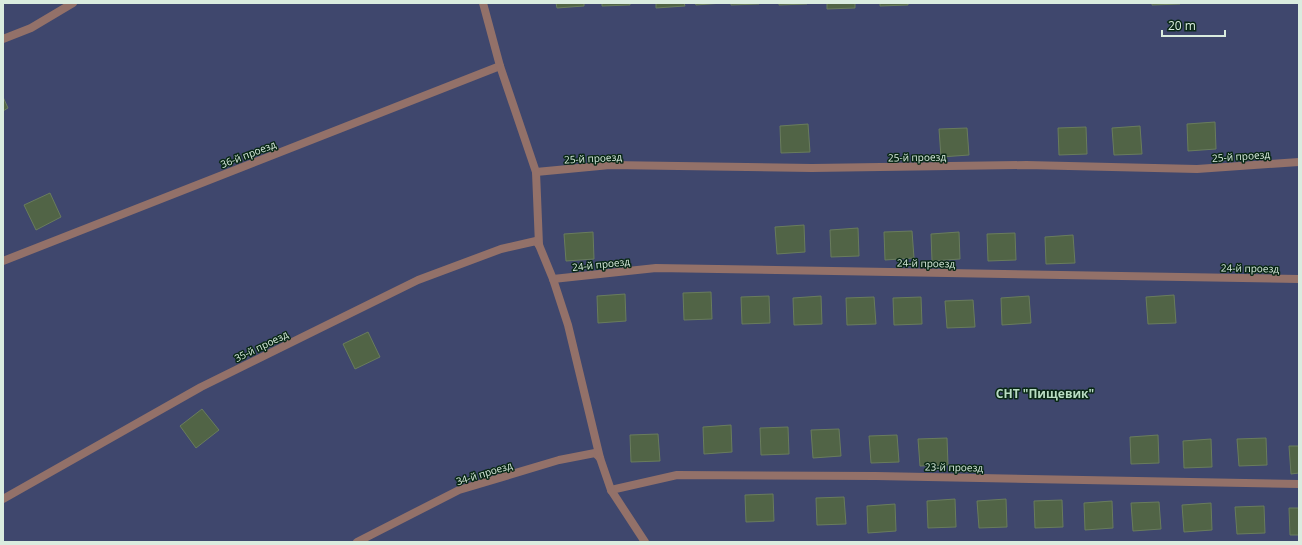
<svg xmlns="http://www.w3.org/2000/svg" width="1302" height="545" font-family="'Open Sans',sans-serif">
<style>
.green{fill:#3f476d}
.building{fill:#516446;stroke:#697c5d}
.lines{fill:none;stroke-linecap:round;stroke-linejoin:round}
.service{stroke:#937169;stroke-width:8}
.minor{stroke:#937169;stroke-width:8}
.labels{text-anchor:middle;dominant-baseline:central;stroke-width:3;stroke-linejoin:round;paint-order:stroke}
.street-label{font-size:10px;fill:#daecdf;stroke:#092815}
.quarter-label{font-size:12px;font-weight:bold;fill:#b9ddc3;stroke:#092815}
</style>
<rect width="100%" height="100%" fill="#14321f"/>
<path class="green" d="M3,3H1299V542H3Z"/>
<path class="building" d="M556,3H584V6L557,8Z
M602,3H630V5L602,6Z
M656,3H684L685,6L656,8Z
M695,3H723L696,5Z
M731,3H759V4L731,5Z
M779,3H807V4L779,5Z
M827,3H855V8L827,9Z
M880,3H908V5L880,6Z
M1152,3H1180V4L1152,5Z
M3,97L8,108L3,111Z
M1215,122L1216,149L1188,151L1187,124Z
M808,124L810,152L781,153L780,126Z
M1140,126L1142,154L1114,155L1112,128Z
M1086,127L1087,154L1059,155L1058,128Z
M967,128L969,155L941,157L939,129Z
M50,193L61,217L36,230L24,205Z
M804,225L805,252L777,254L775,227Z
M858,228L859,256L831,257L830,230Z
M912,231L914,258L885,260L884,232Z
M593,232L594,259L566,261L564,234Z
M959,232L960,259L932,261L931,234Z
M1015,233L1016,260L988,261L987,234Z
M1073,235L1075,263L1046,264L1045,237Z
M711,292L712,319L684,320L683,293Z
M625,294L626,321L598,323L597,296Z
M1174,295L1176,323L1148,324L1146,297Z
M769,296L770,323L742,324L741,297Z
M821,296L822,324L794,325L793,298Z
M1029,296L1031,323L1002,325L1001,298Z
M874,297L876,324L847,325L846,298Z
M921,297L922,324L894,325L893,298Z
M973,300L975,327L947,328L945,301Z
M368,332L380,357L355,369L343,344Z
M202,409L219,430L196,448L180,426Z
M731,425L732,452L704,454L703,427Z
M788,427L789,454L761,455L760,428Z
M839,429L841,456L813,458L811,430Z
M658,434L660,461L631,462L630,435Z
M897,435L899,462L871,463L869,436Z
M1158,435L1159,463L1131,464L1130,437Z
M947,438L948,465L920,466L918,439Z
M1266,438L1267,465L1239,466L1237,439Z
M1211,439L1212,467L1184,468L1183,441Z
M1289,446H1299V473L1291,474Z
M773,494L774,521L746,522L745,495Z
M844,497L846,524L817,525L816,498Z
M955,499L956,527L928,528L927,501Z
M1006,499L1007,527L979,528L977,501Z
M1062,500L1063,527L1035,528L1034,501Z
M1112,501L1113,528L1085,530L1084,503Z
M1159,502L1161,529L1133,531L1131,503Z
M1211,503L1212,530L1184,532L1182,505Z
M895,504L896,531L868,533L867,506Z
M1264,506L1265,533L1237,534L1235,507Z
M1289,508H1299V535H1290Z"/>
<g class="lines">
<path class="service" d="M3,39L31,28L73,3
M536,172L610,165L812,168L1026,165L1197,169L1299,162
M3,261L500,66
M553,279L656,268L1299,279
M611,490L677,475L876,476L1299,484
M3,499L201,387L418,280L501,249L536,241L539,245
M357,542L459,490L559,460L595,453L600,458"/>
<path class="minor" d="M483,3L500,66L536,172L539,245L553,279L568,325L600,458L611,490L645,542"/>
</g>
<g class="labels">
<g class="street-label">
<text transform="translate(248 154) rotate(-21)">36-й проезд</text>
<text transform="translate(1241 156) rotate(-4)">25-й проезд</text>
<text transform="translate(917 157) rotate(-1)">25-й проезд</text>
<text transform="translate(593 158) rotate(-3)">25-й проезд</text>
<text transform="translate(926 263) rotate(1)">24-й проезд</text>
<text transform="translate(601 264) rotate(-6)">24-й проезд</text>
<text transform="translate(1250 268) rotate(1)">24-й проезд</text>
<text transform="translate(261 346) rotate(-26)">35-й проезд</text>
<text transform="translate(954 467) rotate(1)">23-й проезд</text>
<text transform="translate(484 473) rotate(-17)">34-й проезд</text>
</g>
<g class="quarter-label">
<text x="1045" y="393">СНТ "Пищевик"</text>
</g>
</g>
<rect width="1302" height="545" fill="none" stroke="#daecdf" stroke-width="8"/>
<path d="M1162 30v6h63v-6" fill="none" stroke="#daecdf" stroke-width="2"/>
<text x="1168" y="30" font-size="12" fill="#daecdf" stroke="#092815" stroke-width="3" paint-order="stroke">20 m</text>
</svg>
